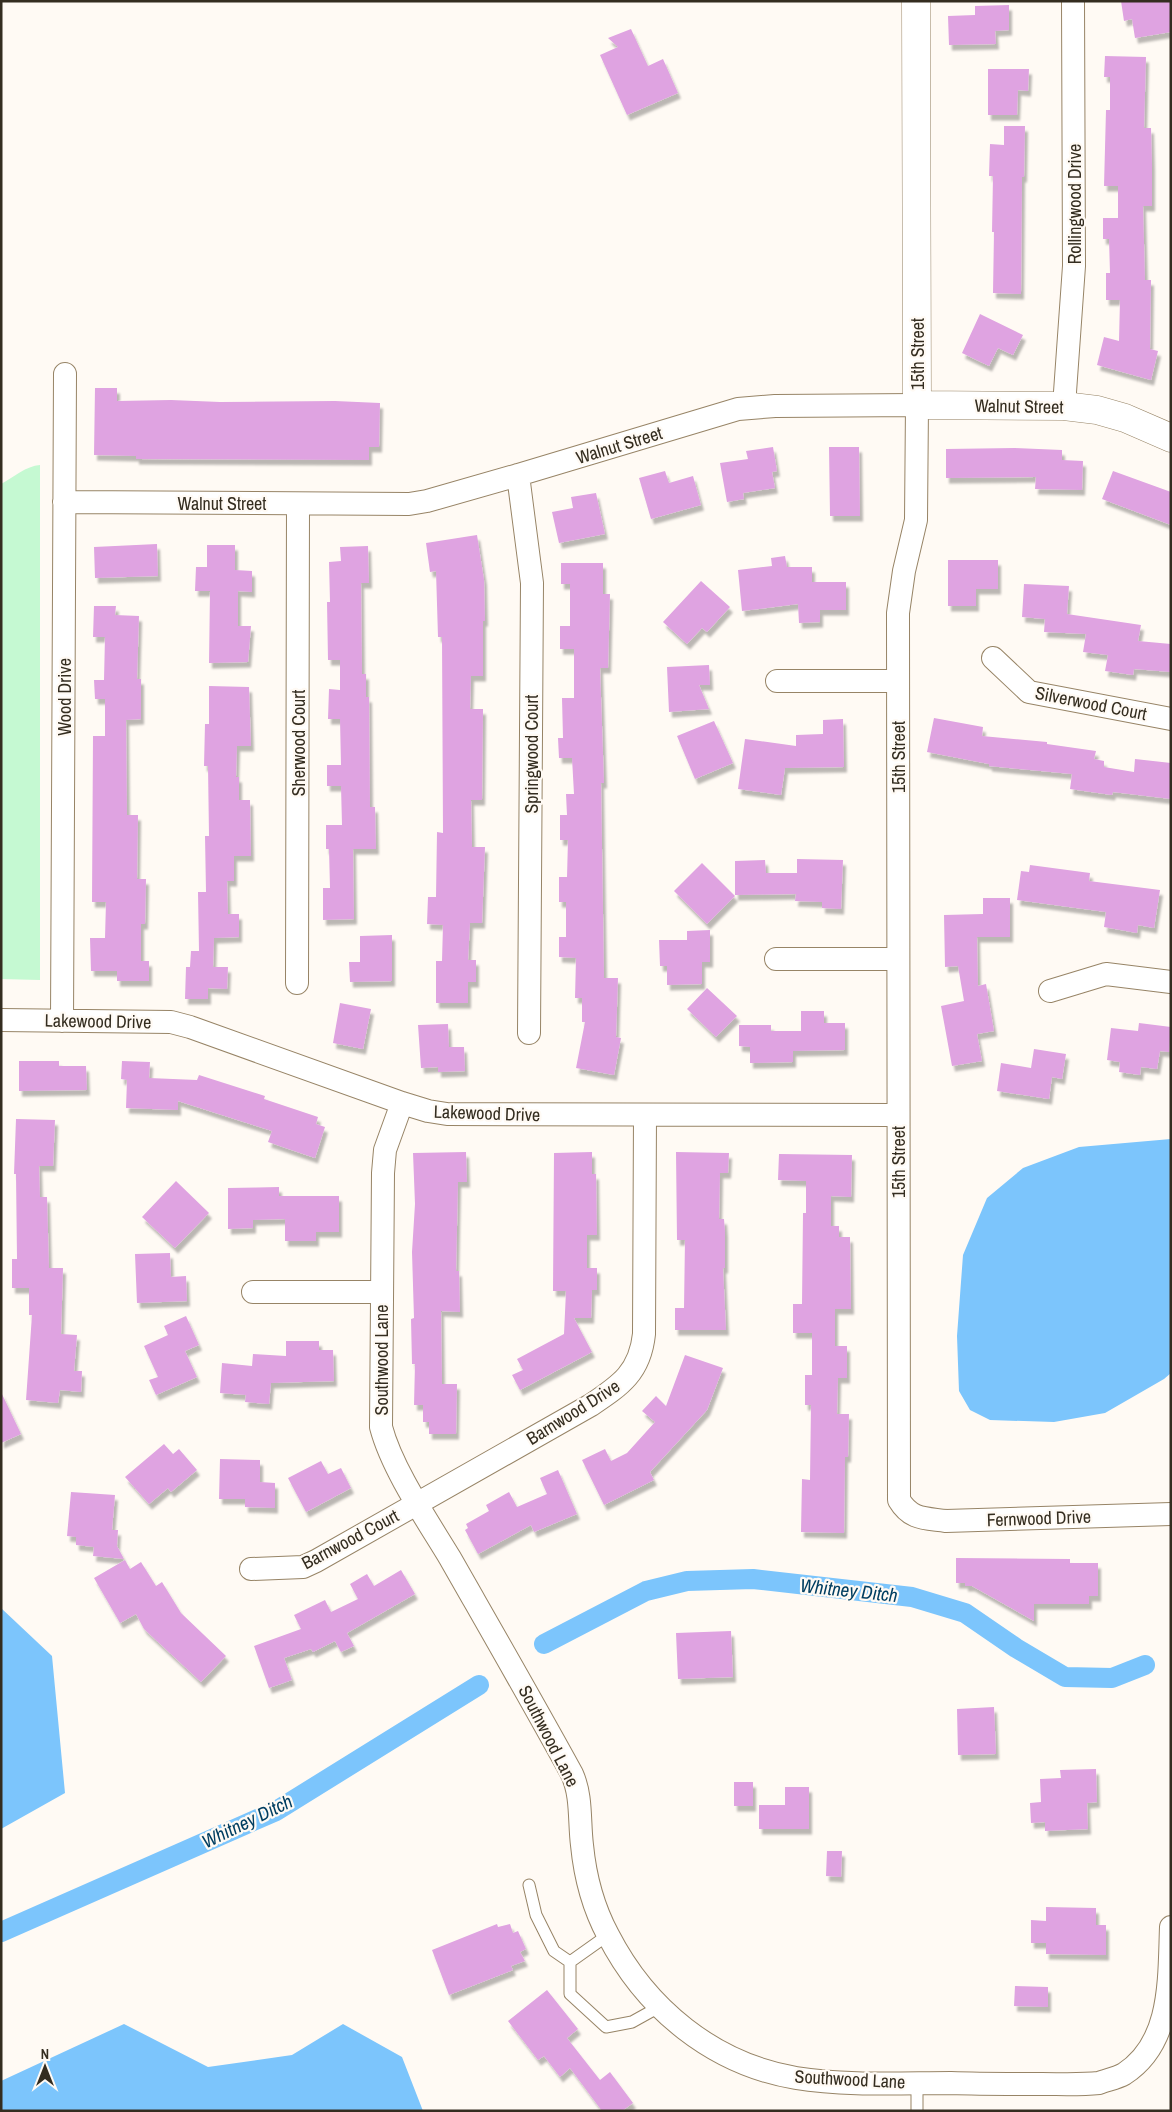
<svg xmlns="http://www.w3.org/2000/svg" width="1172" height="2112" font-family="'Archivo Narrow',sans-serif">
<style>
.green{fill:#c5f9d2}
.water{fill:#7cc5fc}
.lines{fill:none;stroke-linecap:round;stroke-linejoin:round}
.canal{stroke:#7cc5fc;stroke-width:20}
.building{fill:#dfa3e1;filter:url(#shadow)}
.lane-casing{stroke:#978466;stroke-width:13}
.street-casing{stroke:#978466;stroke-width:24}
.secondary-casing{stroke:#978466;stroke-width:29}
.lane{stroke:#fff;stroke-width:11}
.street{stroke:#fff;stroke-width:22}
.secondary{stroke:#fff;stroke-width:28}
.labels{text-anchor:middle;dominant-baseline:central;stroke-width:4.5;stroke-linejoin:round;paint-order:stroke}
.street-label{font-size:18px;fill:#342d20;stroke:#fffaf4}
.water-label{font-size:19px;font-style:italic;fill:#013e61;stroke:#fffaf4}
</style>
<defs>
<filter id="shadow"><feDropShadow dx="3" dy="5.5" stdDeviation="1" flood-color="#0004"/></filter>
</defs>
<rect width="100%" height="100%" fill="#fffaf4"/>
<path class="green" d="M40,465V980L1,979V484C14,477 26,466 40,465Z"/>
<path class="water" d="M1171,1139V1373L1164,1379L1105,1413L1054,1422L990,1420L970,1410L959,1391L957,1336L963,1255L987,1198L1023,1168L1079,1147Z
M1,1608L52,1656L65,1793L1,1829Z
M124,2024L208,2067L292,2055L343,2024L402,2057L423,2111H1V2081Z"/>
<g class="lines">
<path class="canal" d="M544,1644L646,1591L687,1581L753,1579L912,1597L965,1613L1016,1648L1065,1677L1112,1678L1145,1665
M1,1932L276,1811L479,1685"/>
</g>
<path class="building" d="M1121,1H1171V32L1135,38L1132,19L1124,21Z
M1009,5V30L995,31L996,44L949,45L948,16L975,15V6Z
M631,29L648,66L663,59L678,93L627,115L600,55L618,47L608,38Z
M1105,56L1146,57L1144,128H1151L1152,165V206H1143L1145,280H1151L1150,349L1158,351L1151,380L1097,365L1104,337L1119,341L1120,300H1106V273H1110L1109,239H1103V218H1118V186H1104L1106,110H1110V77H1104Z
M988,69H1029L1028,91L1018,90L1017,115H988Z
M1004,126H1025L1024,177H1022L1021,294L993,293L994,232H992L993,176H989L990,144L1004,145Z
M980,314L1023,335L1013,355L998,348L989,366L962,353Z
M95,388H117V401L171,400L220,402L335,401L380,403L379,447H369V460L136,459V456L94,455Z
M773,447L777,471L772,472L775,488L743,493L744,499L727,502L720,463L748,459L746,451Z
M829,447H859L860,516H830Z
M1015,448L1062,450V460L1083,461L1082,490L1035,489L1036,477L946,478V449Z
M665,471L669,483L693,476L701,505L651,519L639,478Z
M1113,471L1171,492V525L1102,499Z
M596,493L605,534L559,543L552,512L573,508L571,497Z
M477,535L484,580L485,621H483V676H471L470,709H483L482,800H471L472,847H485L482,923H470L468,960H476V982H468V1003H436V961H442L443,925L427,924L428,897H436L437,832L443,833L442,637H438L436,571L430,572L426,543Z
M157,544L158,576L95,578L94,547Z
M207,545H235V570L252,571V592L238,591V626H251L248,662L209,663L210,591H195L196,567H207Z
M368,546L369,583H361L362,674H366V697H369L370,807H375L376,849H353L354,919L323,920V888H330L329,849H326V825H342L341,786H327V765H341L340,719H328L329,689L340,690V660H328L327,602H330L329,562L341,561L340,547Z
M785,556L787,567H812V582H846V610H820V622L799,623L798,604L742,611L738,570L772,566L771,558Z
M948,560H998V589H976V606H948Z
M561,563H603V594H610L608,668H600L604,783H601L604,978H618L616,1037L621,1038L614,1075L576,1068L585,1022H582V998H575L576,958L559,957V937H566V902H559V877H567L568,840H560V815H567L566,794H574L572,758H559L558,738H563L562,698H574V649H560V626H570V584H561Z
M701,581L730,607L707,632L702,628L687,644L663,622Z
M1024,584L1069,586L1067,614L1141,625L1138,641L1171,644V672L1134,669L1133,675L1105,671L1108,655L1083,652L1086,634L1044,632L1045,619L1022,617Z
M94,606H116L115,615L139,616L137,679H141V719L126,720L127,815H138L137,879H146L145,924H141V961H149V981H117V971H91L90,938H105L106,902H92L93,736H105V699H95L94,680H104L105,637H93Z
M709,665L710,685H699L709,709L669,712L667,667Z
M209,686L249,687L251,746H237L236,777H239V800H250L251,856H234V881H227L228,914H239V937L214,938L213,967H228L227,989L208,988V999H185L186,967H190L191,951H199L198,892H206L205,836H209L208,766H204L205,724H209Z
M934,718L983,727L982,736L1047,742V744L1096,751L1094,759L1104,761V767L1134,772L1135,759L1171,763V799L1113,792L1112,795L1070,789L1072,774L989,766V764L927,752Z
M843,719L844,767L785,768L781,795L738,789L745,739L796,746V735L823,734V720Z
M714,721L733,763L695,779L677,736Z
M797,859L843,860L841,909L822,908V902L795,901L796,894L735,895V861L765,860L766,873H797Z
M702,863L735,896L707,924L674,891Z
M1030,865L1090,873L1089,881L1160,890L1154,928L1138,925L1137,933L1104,927L1106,912L1017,900L1021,871L1029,872Z
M983,898H1010V937H977L978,986L986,984L994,1031L977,1034L982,1061L952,1066L941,1006L964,1001L958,966L945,967L944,915L983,914Z
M710,930V962H702V984L667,985V966H660L659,940H687V931Z
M392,935V981L350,982L349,962H360V936Z
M707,988L737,1016L716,1037L687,1009Z
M340,1003L371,1009L363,1049L333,1043Z
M801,1011H824V1023H845V1050L793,1051V1062L750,1063V1047L739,1046V1025H771V1031H801Z
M1139,1023L1171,1027L1169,1052L1160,1051L1157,1069L1141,1067L1140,1075L1119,1072L1120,1062L1107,1060L1111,1028L1138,1031Z
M448,1024L449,1047H464L465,1071L438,1072V1067L421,1068L418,1025Z
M1034,1049L1066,1054L1062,1079L1052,1077L1049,1099L997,1091L1001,1063L1031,1068Z
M19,1061H59V1066H86L87,1090L19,1091Z
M122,1061L150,1062L149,1078L197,1080L199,1075L265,1096L264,1099L318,1117L316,1124L325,1127L315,1158L268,1142L272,1131L178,1101V1110L126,1108L127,1080L121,1079Z
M16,1119L55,1120L53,1166H39L40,1197H47L49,1268H63L61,1334L77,1335L74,1371H82L81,1392L60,1390L58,1403L26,1400L32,1315H29V1288H12V1259H17L16,1174H14Z
M466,1152L467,1182H458L456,1271H459L460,1312L441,1311L442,1384H457L456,1434H429V1422H423V1405H414L415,1364H412L411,1319L414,1318L412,1252L415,1204L413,1153Z
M592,1152V1174H596L597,1235H587V1268H597V1290H592L591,1318H574L592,1352L520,1390L512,1375L523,1370L517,1359L564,1334L566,1291H553L554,1153Z
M676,1152L729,1153L728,1173H720L719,1219H724L725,1232V1268H723L726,1330H675V1308H684L685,1240H677Z
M779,1154L852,1155L851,1197L831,1196V1226H839V1237H850L851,1309H835V1346H847V1378H838L837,1414H849L848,1457H845L844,1533L801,1532L802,1479L810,1480L811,1405H805V1375H812V1333H793V1304H802L803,1213H806V1181L778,1180Z
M176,1181L209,1213L175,1248L142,1217Z
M279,1187V1196H339V1232H316V1241H285V1219L253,1220V1228L228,1229V1188Z
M170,1253L171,1277L186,1276L187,1301L137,1303L135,1254Z
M186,1316L199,1345L185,1351L197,1377L156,1395L149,1380L158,1377L144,1346L168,1335L164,1326Z
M286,1341H319V1350H333L334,1381L271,1383L269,1404L245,1402L246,1395L220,1393L222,1363L252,1366L253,1354L286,1356Z
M685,1355L723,1368L707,1410L650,1472L654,1480L604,1505L582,1460L605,1449L611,1461L627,1453L655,1422L642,1411L656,1396L666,1406Z
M1,1392L21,1434L1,1443Z
M164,1444L173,1454L179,1449L197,1470L171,1492L168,1488L149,1504L125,1477Z
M220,1459L260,1460V1482L275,1483V1508L245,1507V1499H219Z
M321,1461L328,1474L341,1468L351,1488L306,1512L288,1478Z
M558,1470L577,1514L534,1532L531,1525L478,1554L465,1530L468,1528L466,1524L489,1511L486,1505L509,1492L517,1507L547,1494L540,1478Z
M71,1492L115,1495L112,1530H118L117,1546L124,1559L93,1556L94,1547L76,1545V1537L67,1536Z
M956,1558L1070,1559V1563H1098V1596H1089V1604H1034V1621L972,1586H965V1583H956Z
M125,1560L130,1569L141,1562L156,1586L162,1582L181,1613L226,1656L201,1682L144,1629L136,1614L120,1623L94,1578Z
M401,1570L415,1594L347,1633L354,1646L341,1652L335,1641L313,1652L311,1649L284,1658L292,1680L269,1688L254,1646L301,1629L294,1615L325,1600L331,1612L358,1599L350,1584L367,1574L374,1586Z
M731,1631L733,1677L678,1679L676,1633Z
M994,1707L996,1754L958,1755L957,1709Z
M1096,1769L1097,1802L1087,1803L1088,1829L1045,1831V1822L1031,1823L1030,1803L1041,1802L1040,1779L1061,1778L1060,1770Z
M734,1782H753V1806H734Z
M785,1787H809V1829H759V1805H785Z
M827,1851H842L841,1877L826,1876Z
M1046,1907L1096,1908V1925H1106V1955L1046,1954V1943H1031V1920L1046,1921Z
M497,1924L498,1927L510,1924L513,1933L518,1931L526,1949L520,1952L525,1961L511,1966L513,1970L449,1995L432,1950Z
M1015,1986L1048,1987V2007L1014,2006Z
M547,1990L578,2029L567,2038L600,2080L610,2072L633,2103L622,2111H602L570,2068L560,2077L544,2056L538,2060L508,2021Z"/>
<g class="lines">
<defs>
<path id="lane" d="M529,1885L536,1915L554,1951L570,1962L608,1935
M570,1962V1994L606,2027L632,2022L659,2007
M917,2083V2111"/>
<path id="street" d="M1064,406L1074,266L1073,1
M518,475L532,583L529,1033
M64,502L409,504L427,501L518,475L738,409L775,406L917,405L916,520L904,571L898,613L899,1500C911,1520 925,1518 946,1521L1171,1514
M993,658L1029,692L1171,719
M777,681H897
M776,959H898
M297,983L298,504
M1050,991L1106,974L1171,982
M1,1020L171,1022L190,1027L402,1103L428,1111L447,1114L898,1115
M62,1021L65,374
M402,1103L385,1150L383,1173L381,1427C392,1469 427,1520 450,1558C491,1630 532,1701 572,1774C582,1796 579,1821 582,1845C585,1876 593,1907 608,1935C646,2009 713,2064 796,2078C845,2086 902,2083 951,2083C981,2084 1012,2084 1042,2084C1061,2084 1080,2085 1099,2083C1107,2080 1117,2078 1124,2074C1172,2043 1169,1981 1171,1927
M253,1292H381
M251,1569L303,1567L316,1561L591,1405C621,1385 640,1372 644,1334L645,1115"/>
<path id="secondary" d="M916,1L917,405L1064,406L1097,410L1125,418L1171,438"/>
</defs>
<use href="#lane" class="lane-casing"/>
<use href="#street" class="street-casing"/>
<use href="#secondary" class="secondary-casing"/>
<use href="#lane" class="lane"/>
<use href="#street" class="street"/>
<use href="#secondary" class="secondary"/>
</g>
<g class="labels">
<g class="street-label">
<text transform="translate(1074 204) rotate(-90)">Rollingwood Drive</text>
<text transform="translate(917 354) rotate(-90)">15th Street</text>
<text transform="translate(1019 406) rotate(1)">Walnut Street</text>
<text transform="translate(619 445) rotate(-17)">Walnut Street</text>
<text x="222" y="503">Walnut Street</text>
<text transform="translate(64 697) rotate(-90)">Wood Drive</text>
<text transform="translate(1091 703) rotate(11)">Silverwood Court</text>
<text transform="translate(298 743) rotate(-90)">Sherwood Court</text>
<text transform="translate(531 754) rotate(-90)">Springwood Court</text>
<text transform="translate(898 757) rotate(-90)">15th Street</text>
<text transform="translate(98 1021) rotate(1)">Lakewood Drive</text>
<text transform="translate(487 1113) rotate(2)">Lakewood Drive</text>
<text transform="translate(898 1162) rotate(-90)">15th Street</text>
<text transform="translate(381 1360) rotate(-90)">Southwood Lane</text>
<text transform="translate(573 1412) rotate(-32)">Barnwood Drive</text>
<text transform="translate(1039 1518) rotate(-2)">Fernwood Drive</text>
<text transform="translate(350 1539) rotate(-28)">Barnwood Court</text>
<text transform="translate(549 1736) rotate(63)">Southwood Lane</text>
<text transform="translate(850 2079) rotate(3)">Southwood Lane</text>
</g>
<g class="water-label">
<text transform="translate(849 1590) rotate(6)">Whitney Ditch</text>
<text transform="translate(247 1821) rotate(-26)">Whitney Ditch</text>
</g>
</g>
<rect width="1172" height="2112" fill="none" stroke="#342d20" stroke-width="5"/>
<g transform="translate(45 2067)" stroke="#fffaf4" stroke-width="4" paint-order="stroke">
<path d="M0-4L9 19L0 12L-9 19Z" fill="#342d20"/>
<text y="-8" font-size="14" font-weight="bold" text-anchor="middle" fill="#342d20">N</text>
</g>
</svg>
